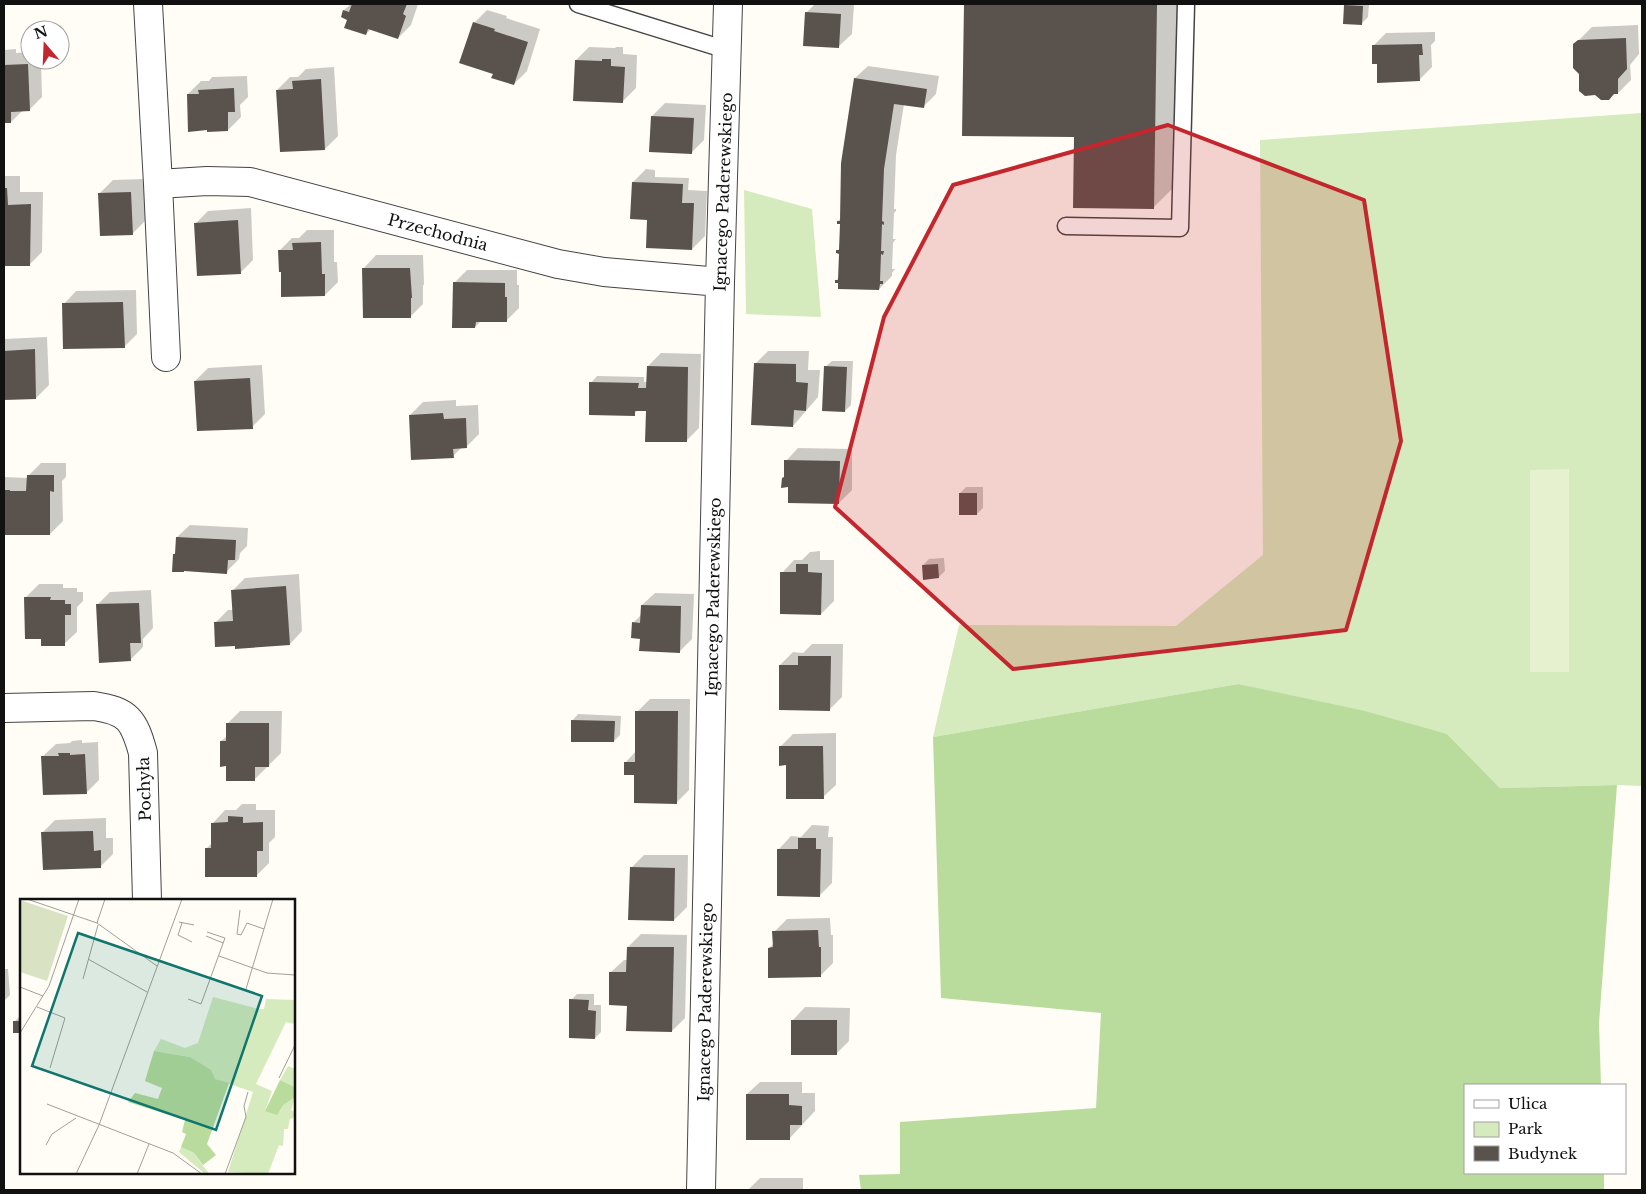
<svg xmlns="http://www.w3.org/2000/svg" width="1646" height="1194" font-family="'Libre Baskerville',serif">
<style>
.green{fill:#d5ebbd}
.forest{fill:#b9dc9c}
.pitch{fill:#e6f2cf}
.shadow{fill:#0003}
.building{fill:#5a524d}
.lines{fill:none;stroke-linecap:round;stroke-linejoin:round}
.service-casing{stroke:#444;stroke-width:19}
.minor-casing{stroke:#444;stroke-width:30}
.service{stroke:#fff;stroke-width:16}
.minor{stroke:#fff;stroke-width:28}
.marked{fill:#c4262e;fill-opacity:0.2;stroke:#c4262e;stroke-width:4;stroke-linejoin:round}
.labels{text-anchor:middle;dominant-baseline:central;stroke-width:5;stroke-linejoin:round;paint-order:stroke}
.street-label{font-size:16px;fill:#111;stroke:#fff}
.inset-road{fill:none;stroke:#a09f9a;stroke-width:1}
.view{fill:#0f766e;fill-opacity:0.15;stroke:#0f766e;stroke-width:2.5}
.inset-edge{fill:none;stroke:#111;stroke-width:2.5}
</style>
<rect width="100%" height="100%" fill="#fffdf5"/>
<path class="green" d="M1642,113V786L1617,785L1500,788L1447,734L1238,684L933,737L959,625L1176,626L1263,555L1260,140Z
M744,190L812,209L821,317L746,314Z"/>
<path class="forest" d="M1238,684L1365,711L1447,734L1500,788L1617,785L1599,1023L1601,1085H1465V1173H1604V1190H861L859,1175L900,1174V1122L1096,1108L1101,1013L941,998L933,737Z"/>
<path class="pitch" d="M1569,469V672H1530V470Z"/>
<path class="shadow" d="M351,4H418L411,25L398,38L371,29L366,34L348,19L344,10Z
M815,4H854L852,34L839,46L806,13Z
M965,4H1191L1188,173L1153,208L1075,135H963Z
M1347,4H1369L1368,17L1362,23L1345,5Z
M487,10L507,16L506,18L540,29L527,71L514,84L494,73L474,23Z
M1638,25L1639,54L1630,65L1631,80L1618,93L1580,74L1574,45L1592,27Z
M1435,32V41L1431,45L1432,67L1419,80L1378,63L1373,46L1386,33Z
M589,47L615,48L616,47H623V54L637,55L636,88L623,101L576,60Z
M16,49V53L30,52V60H41L42,97L29,110H23L11,122H4V50Z
M868,66L939,76L936,94L923,107L904,104L896,155L894,209H896V211L894,213L893,239H896L893,243L892,269H895L892,273V276L879,289L836,281L839,277L840,252L837,251L840,248L841,223L838,221L841,218L855,78Z
M334,67L338,136L325,149L277,90L290,77H298L306,69Z
M247,76L248,97L240,105L241,117L228,130L188,94L201,81H209L212,77Z
M665,103L706,105L704,140L691,153L650,150L652,116Z
M646,169L655,170V177L689,178L688,190L707,191L705,236L692,249L633,182Z
M4,176H20V192H43L42,252L29,265H4Z
M144,179L145,221L132,234L100,193L113,180Z
M251,208L253,260L240,273L195,224L208,211Z
M307,230H334V262H337L338,282L325,295L282,271L279,251L292,238H299Z
M376,255H423L424,284L423,286V304L410,317L364,268Z
M467,270H517V285H519V308L506,321H481L475,327L454,283Z
M136,290L137,334L124,347L64,304L76,291Z
M47,337L49,385L36,398L4,399V339Z
M768,351H809L808,370H820L818,397L793,426L755,364Z
M661,353L701,354L699,428L686,441L647,408L639,409L634,414L591,383L597,376L644,377V382H648V366Z
M832,361H853L851,405L845,411L825,367Z
M262,365L265,414L252,427L195,381L208,368Z
M456,400V406L478,405L479,434L466,447H462L453,456L410,415L423,402Z
M798,448L852,449V490L839,503L789,486L785,476L786,461Z
M41,463H66V477L62,481L63,521L50,534H4V477L28,478V476Z
M966,487H983V508L977,514L960,493Z
M190,525L248,528L247,546L240,553L239,559L226,572L174,554L176,552L177,537Z
M820,551V560H834V601L821,614L782,573L794,560H802L810,552Z
M944,558L945,571L939,577L923,565L929,559Z
M299,574L302,631L290,644L215,623L228,610H234L232,591L245,578Z
M4,581L5,621L4,622Z
M39,584H63V588H77V592H83V601L77,607V632L64,644L42,637L26,597Z
M151,590L153,628L143,639V647L130,660L97,605L110,592Z
M655,593L694,594L692,639L679,652L641,637L633,623L642,614V605Z
M812,644H843L842,697L829,710L780,665L793,652L803,653Z
M650,699H690L689,790L676,803L635,774L625,763L636,751L637,712Z
M240,711H282L281,753L254,780L221,741L227,736V724Z
M578,714L621,716L620,735L614,741L572,721Z
M836,733V785L823,797L787,764L780,747L793,734Z
M82,740V743L98,742L99,780L86,793L43,756L56,744L70,743L72,741Z
M242,804H256V810H275V837L269,843V863L256,876L206,849L212,843L213,823L225,810H236Z
M106,818V838H113V854L100,867L43,832L55,820Z
M812,825L829,826L828,837H833L832,883L820,895L779,849L791,836L801,837Z
M644,855H688L687,907L674,920L631,868Z
M830,918L831,935H833V963L821,975L769,948L774,943V932L787,919Z
M641,934L687,935L685,1018L672,1031L628,1005L611,972L624,960H628V947Z
M4,969H8L10,995L4,1001Z
M577,994H594V1005H601V1032L595,1038L571,1000Z
M805,1007L850,1008L849,1041L836,1054L793,1020Z
M21,1015V1032H14V1022Z
M760,1082H802V1093H815V1111L789,1139L747,1094Z
M760,1178H803V1190H748Z
M828,1189H862V1190H827Z"/>
<path class="building" d="M352,4H407L403,14L406,16L398,39L368,29L366,35L344,28L347,20L341,17L343,10L349,12Z
M964,4H1157L1154,209L1073,208L1074,137L962,136Z
M1344,5L1363,6L1362,25L1343,24Z
M805,12L841,14L839,48L803,46Z
M473,22L495,29L494,31L528,42L514,85L491,78L493,74L459,63Z
M1626,38L1627,69L1618,79V94H1614L1609,100H1601L1595,95L1585,96L1579,91V74L1573,68V44L1578,40Z
M1422,44L1423,55H1419L1420,81L1377,83V64H1372V45Z
M602,59H611V66L625,67L623,103L573,101L575,60L602,61Z
M28,64L30,111L11,112V123H4V65Z
M854,78L927,89L924,108L894,104L884,169L882,221L884,222V225L882,224L881,251H884L883,255L881,254L880,281H883V284H880L879,290L838,289V283H835V280H838L839,254L836,253V250H839L840,224H837V221H840L841,163Z
M321,79L325,150L280,152L276,90L293,89L292,81Z
M234,88L235,112H228V131L207,132V130L188,132L187,94H199L198,90Z
M651,116L694,118L692,154L649,152Z
M632,182L683,184L682,203H694L692,250L646,248L647,220L630,219Z
M4,188H7L8,205L31,204L30,266H4Z
M131,192L133,235L100,236L98,193Z
M238,220L241,274L197,276L194,223Z
M321,242L322,274H325V296L281,297V272H279L278,250H293L292,243Z
M362,268H410L412,298H411V318H363Z
M453,282L505,283V297H507V322H476L475,328H452Z
M123,302L125,348L63,349L62,303Z
M35,349L36,399L4,400V351Z
M754,363L796,364V382L808,383L806,411L794,410L793,427L751,425Z
M647,366L688,367L687,442H645L646,411H635V416L589,415V382L639,383L638,388H646Z
M824,366L847,367L845,412L822,411Z
M250,378L253,429L197,431L194,381Z
M443,413L444,419L466,418L467,448L453,449L454,458L411,460L409,415Z
M784,460L840,461L839,504L788,503V487L781,488L782,478L784,477Z
M27,475H54V492L50,491V535H4V490H10V491H26Z
M959,493H977V515H959Z
M176,537L236,540L235,560H228L227,574L184,571V572H172L173,554H175Z
M796,564H808V572L822,573L821,615L780,614V572H796Z
M938,564L939,578L923,580L922,565Z
M286,586L290,645L235,649V646L215,647L214,622L233,621L231,590Z
M24,597H51L50,600H65V604H71V615H65V646H41V639H25Z
M139,603L141,643H130L131,661L99,663L96,604Z
M641,605L681,606L680,653L639,651L640,639L631,638L632,622L640,623Z
M798,656H831L830,711L779,710V665H798Z
M635,711H678L677,804L634,803V775H624V762H635Z
M571,720L615,721L614,742H571Z
M226,723H269V767H255V781H226V766L220,767V741H226Z
M779,746H823L824,799H786V765L779,766Z
M58,753H70V755L85,754L87,794L43,795L41,756H59Z
M228,816L243,817V823L263,822V851H257V877H205V848H211V823L228,822Z
M93,831L94,851L101,850V868L43,870L41,832Z
M798,838H816V849H821L820,897L777,896V849H798Z
M630,867L675,868L674,921L628,920Z
M818,930L819,947H821V977L768,978V948L773,947L772,931Z
M627,947H674L672,1032L626,1031L627,1006L609,1005V972H626Z
M569,999L589,1000L588,1010L596,1011L595,1039L569,1038Z
M791,1020H837V1055H791Z
M13,1021H21V1033H13Z
M746,1094H789V1105L802,1106V1125H790V1140H746Z"/>
<g class="lines">
<defs>
<path id="service" d="M578,4L727,50
M1066,226L1180,228L1186,4"/>
<path id="minor" d="M148,4L158,184L166,357
M158,184L207,181L250,182L558,264L604,272L720,282
M4,708L94,706C128,711 134,720 143,753L147,900
M701,1190L720,282L728,4"/>
</defs>
<use href="#service" class="service-casing"/>
<use href="#minor" class="minor-casing"/>
<use href="#service" class="service"/>
<use href="#minor" class="minor"/>
</g>
<path class="marked" d="M1168,125L1364,200L1401,441L1346,630L1013,669L835,507L884,317L953,185Z"/>
<g class="labels">
<g class="street-label">
<text transform="translate(723 192) rotate(-88)">Ignacego Paderewskiego</text>
<text transform="translate(438 232) rotate(15)">Przechodnia</text>
<text transform="translate(713 597) rotate(-89)">Ignacego Paderewskiego</text>
<text transform="translate(144 789) rotate(-92)">Pochyła</text>
<text transform="translate(705 1002) rotate(-89)">Ignacego Paderewskiego</text>
</g>
</g>
<g transform="translate(20 899)">
<rect width="275" height="275" fill="#fffdf5"/>
<path d="M193,98L239,110H244L246,100L275,101V125L266,123L236,185L252,192L245,212L275,198L271,211L275,213V218L270,220L268,230H264L263,247L259,246L248,275L208,273L233,193L195,180L170,158L134,152L141,140L165,149L178,144ZM268,167L275,170V188L260,181ZM161,248L174,254L189,275H185L159,253Z" fill="#d5ebbd"/>
<path d="M134,152L170,158L191,171L195,180L209,184L187,245L196,256L183,266L174,254L161,248L166,235L162,233L165,221L108,203L115,194L138,200L142,189L125,182ZM260,181L275,188V198L263,206L257,216L245,212Z" fill="#b9dc9c"/>
<path d="M0,1L48,17L27,82L0,73Z" fill="#d9e3c4"/>
<path class="inset-road" d="M7,0L77,24L137,67M220,11L217,35L221,36L227,24L244,30M159,23L174,26M77,24L85,0M162,24L158,36L172,43M186,37L203,44M199,57L247,74L275,76M68,60L127,93M63,80L78,26M0,88L23,97M226,90L253,0M168,100L181,105L205,39L187,33M17,108L45,119L30,169M0,134L29,87L59,0M0,172V194M259,179L275,146M27,205L153,254L182,275M26,246L32,235L56,219M56,275L79,226L162,0M117,275L129,245M205,275L226,218L224,207L228,193"/>
<path class="view" d="M58,34L242,97L196,231L12,167Z"/>
<rect width="275" height="275" class="inset-edge"/>
</g>
<rect width="1646" height="1194" fill="none" stroke="#111111" stroke-width="10"/>
<rect x="1464" y="1084" width="162" height="90" fill="#ffffff" stroke="#a0a0a0"/>
<rect x="1474" y="1100" width="25" height="8" fill="#ffffff" stroke="#a0a0a0"/>
<text x="1508" y="1109" font-size="15" fill="#111111">Ulica</text>
<rect x="1474" y="1122" width="25" height="15" fill="#d5ebbd" stroke="#a0a0a0"/>
<text x="1508" y="1134" font-size="15" fill="#111111">Park</text>
<rect x="1474" y="1146" width="25" height="15" fill="#5a524d" stroke="#a0a0a0"/>
<text x="1508" y="1159" font-size="15" fill="#111111">Budynek</text>
<g transform="translate(45 45) rotate(341)"><circle r="24" fill="#ffffff" stroke="#a0a0a0"/>
<path d="M0-4L9 19L0 12L-9 19Z" fill="#c4262e"/>
<text y="-8" font-size="14" font-weight="bold" text-anchor="middle" fill="#111111">N</text>
</g>
</svg>
